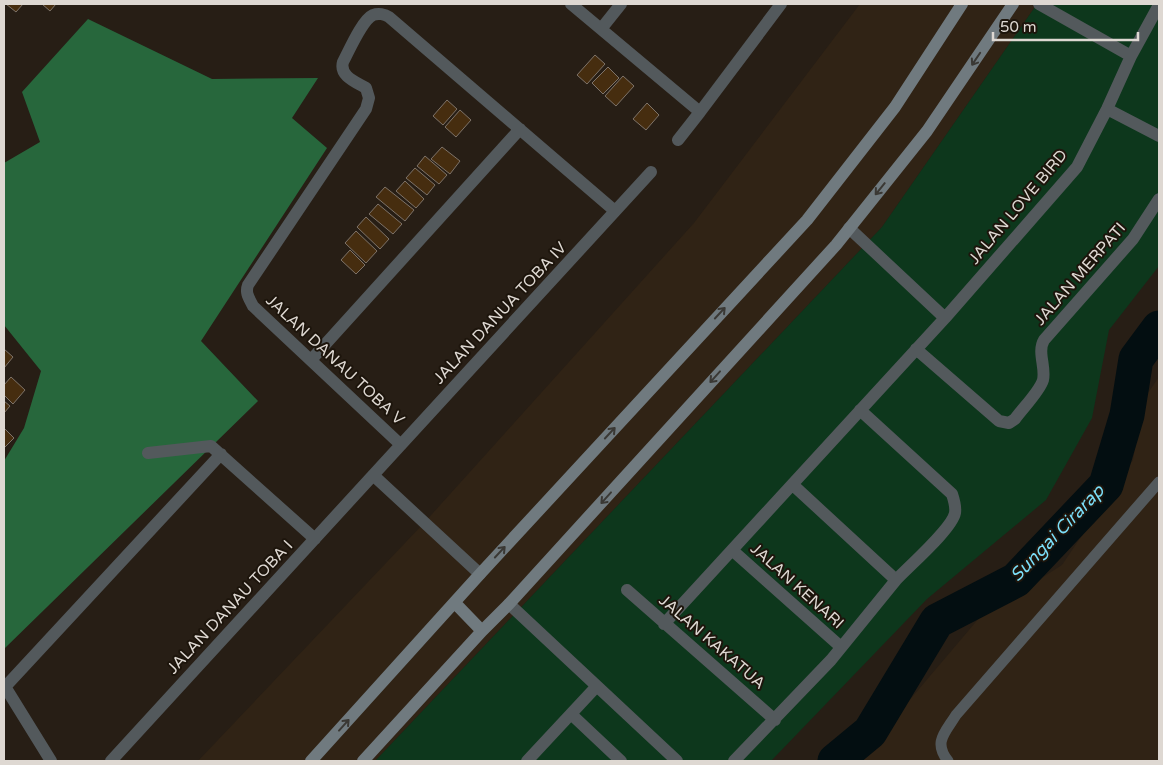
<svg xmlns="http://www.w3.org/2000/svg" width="1163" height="765" font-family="'Varela Round',sans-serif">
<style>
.built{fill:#302315}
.green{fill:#0d371c}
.forest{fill:#27673c}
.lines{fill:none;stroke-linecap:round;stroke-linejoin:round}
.river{stroke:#030e11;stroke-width:35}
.building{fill:#462d0f;stroke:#7e7369}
.lane{stroke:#53595c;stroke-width:11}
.street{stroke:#53595c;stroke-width:12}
.secondary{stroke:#707a7f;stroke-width:12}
.oneway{stroke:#3a3834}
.labels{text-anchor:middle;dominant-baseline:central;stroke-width:4;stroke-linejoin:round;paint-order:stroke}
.street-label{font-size:16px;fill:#ded8d2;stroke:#1d150c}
.water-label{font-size:18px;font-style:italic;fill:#7bdef8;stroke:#1d150c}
</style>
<rect width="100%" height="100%" fill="#271e15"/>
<path class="built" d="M860,4H1037L882,227L375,761H198L424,523L694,223Z
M1159,377V761H858L980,617L1062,565L1133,460L1143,400Z"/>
<path class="green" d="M1037,4H1159V266L1109,330L1092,418L1046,500L927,599L771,761H375L882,227Z"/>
<path class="forest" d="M88,19L212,79L318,78L292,118L327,148L201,341L258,401L4,649V461L24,428L41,371L4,325V163L40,142L22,92Z"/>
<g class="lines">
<path class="river" d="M835,761L870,732L937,621L1016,580L1106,485L1127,415L1136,359L1159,328"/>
</g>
<path class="building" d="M6,4H23L16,12Z
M42,4H56L50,11Z
M595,55L605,64L587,84L577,75Z
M608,67L619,78L603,94L592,83Z
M623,76L634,86L616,106L605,96Z
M447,100L457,109L443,125L433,116Z
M647,103L659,115L646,130L633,119Z
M460,110L471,120L456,137L445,127Z
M442,147L460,161L450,174L431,159Z
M425,156L447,175L439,184L417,166Z
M415,168L435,185L427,195L406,178Z
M405,181L424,199L416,208L396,191Z
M385,187L414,210L405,221L376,197Z
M378,204L402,224L393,234L369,214Z
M366,217L389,239L380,249L357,227Z
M356,231L377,251L366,263L345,243Z
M350,250L365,265L356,274L341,260Z
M4,349L13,357L4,368Z
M11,377L25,390L13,404L4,395V385Z
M4,401L10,406L4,413Z
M4,428L14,438L4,448Z"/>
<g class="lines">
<path class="lane" d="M948,761C933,742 945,733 956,715L1159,482"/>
<path class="street" d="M571,4L700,112
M1039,4L1131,56
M601,29L621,4
M1107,109L1159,136
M678,140L700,112L781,4
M945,318L1077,167L1107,109L1131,56L1159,5
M916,349L999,421L1009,423L1015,419C1022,409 1040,391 1043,380C1046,367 1037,352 1044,340L1133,239L1159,199
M311,360L520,129
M401,445L253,306C249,298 245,293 248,285L366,109L369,98L366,88C356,82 339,76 343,62C349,51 362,20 373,15C378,13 385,14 389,17L615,211
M148,453L211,446L315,539
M373,475L480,574
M793,485L896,580C909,566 952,529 955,513C956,507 954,500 952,494L860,410
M732,550L841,647
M627,590L775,720
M509,604L677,761
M664,624L945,318L849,228
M4,685L51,761
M5,687L221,454
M571,714L621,761
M111,761L651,172
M527,761L596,687
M734,761L831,660L896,580"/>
<path class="secondary" d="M455,603L482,631
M311,761L480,574L807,220L895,107L962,4
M363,761L482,631L509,604L836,245L927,131L1013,4"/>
</g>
<defs><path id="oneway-shaft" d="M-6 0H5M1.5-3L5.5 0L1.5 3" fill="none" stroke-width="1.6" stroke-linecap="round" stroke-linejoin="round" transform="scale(1.25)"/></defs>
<g class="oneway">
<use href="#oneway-shaft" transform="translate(976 59) rotate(124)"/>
<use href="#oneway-shaft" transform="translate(880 189) rotate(129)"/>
<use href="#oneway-shaft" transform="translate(720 313) rotate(-47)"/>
<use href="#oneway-shaft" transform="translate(715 377) rotate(132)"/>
<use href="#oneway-shaft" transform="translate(610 433) rotate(-47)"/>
<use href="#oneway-shaft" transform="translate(606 498) rotate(132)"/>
<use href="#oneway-shaft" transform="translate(500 552) rotate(-47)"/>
<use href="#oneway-shaft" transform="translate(344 725) rotate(-48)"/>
</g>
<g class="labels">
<g class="street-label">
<text transform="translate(1018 207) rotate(-50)">JALAN LOVE BIRD</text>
<text transform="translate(1080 274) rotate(-49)">JALAN MERPATI</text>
<text transform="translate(500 313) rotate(-47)">JALAN DANUA TOBA IV</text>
<text transform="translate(335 360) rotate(43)">JALAN DANAU TOBA V</text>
<text transform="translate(797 586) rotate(42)">JALAN KENARI</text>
<text transform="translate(230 607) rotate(-47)">JALAN DANAU TOBA I</text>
<text transform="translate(712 642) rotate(41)">JALAN KAKATUA</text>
</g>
<g class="water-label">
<text transform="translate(1057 533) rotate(-46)">Sungai Cirarap</text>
</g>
</g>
<rect width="1163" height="765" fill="none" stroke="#ded8d2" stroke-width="10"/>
<path d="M993 32v8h145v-8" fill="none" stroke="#ded8d2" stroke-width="2.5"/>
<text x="1000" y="32" font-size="15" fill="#ded8d2" stroke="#1d150c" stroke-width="4" paint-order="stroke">50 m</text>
</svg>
